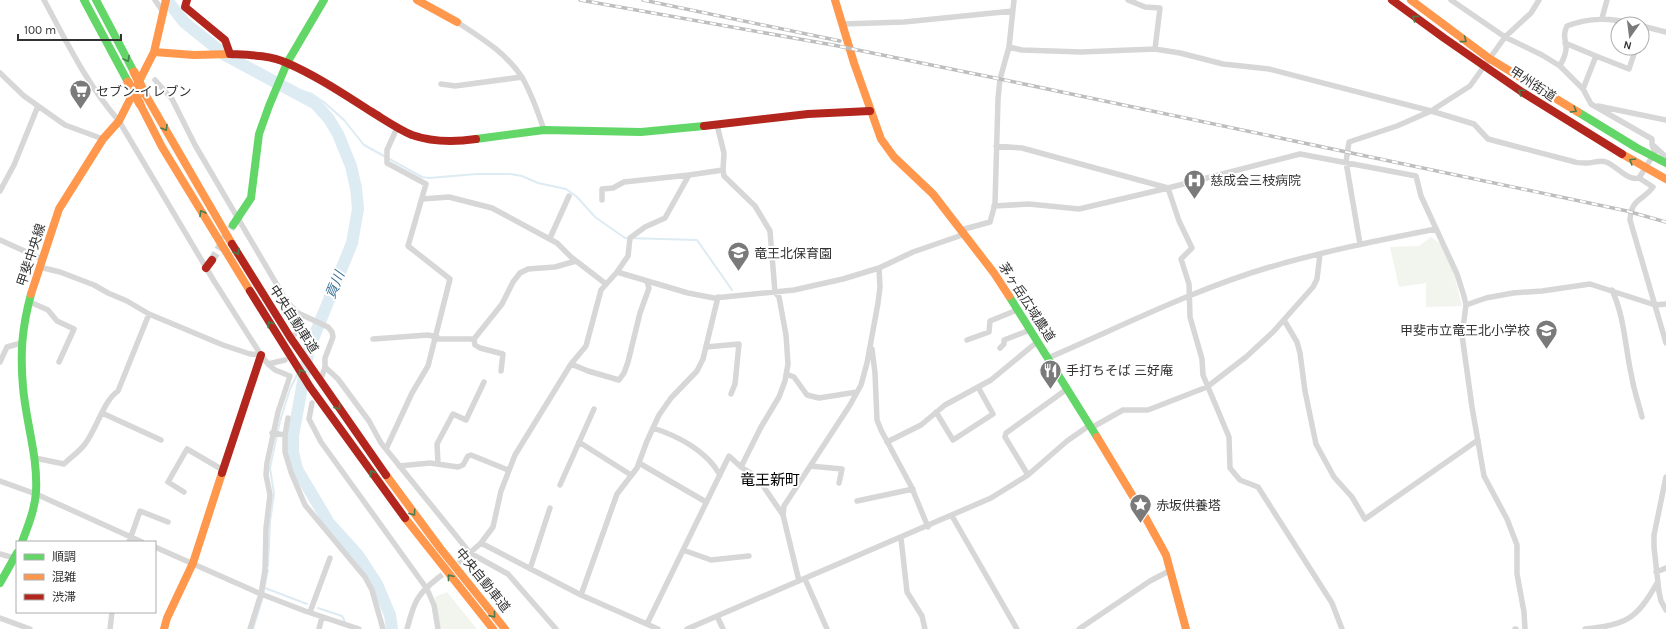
<svg xmlns="http://www.w3.org/2000/svg" width="1666" height="629" font-family="Karla,'Noto Sans JP',sans-serif">
<style>
.green{fill:#f1f5ed}
.lines{fill:none;stroke-linecap:round;stroke-linejoin:round}
.stream{stroke:#ddebf3;stroke-width:2}
.river{stroke:#ddebf3;stroke-width:12}
.street-tunnel{stroke:#d6d6d6;stroke-width:5.5;stroke-dasharray:5.5 3;stroke-linecap:butt}
.secondary-tunnel{stroke:#d6d6d6;stroke-width:8;stroke-dasharray:8 4;stroke-linecap:butt}
.street{stroke:#d7d7d7;stroke-width:5.5}
.fast{stroke:#63d668;stroke-width:8}
.slow{stroke:#ff974d;stroke-width:8}
.jam{stroke:#b3261e;stroke-width:8}
.rail-casing{stroke:#bebebe;stroke-width:3.5}
.rail{stroke:#fff;stroke-width:2;stroke-dasharray:6;stroke-linecap:butt}
.slow-bridge{stroke:#ff974d;stroke-width:9}
.oneway{stroke:#497c4b}
.labels{text-anchor:middle;dominant-baseline:central;stroke-width:4;stroke-linejoin:round;paint-order:stroke}
.street-label{font-size:13px;fill:#333;stroke:#fff}
.poi-label{font-size:13px;fill:#333;stroke:#fff;text-anchor:start}
.water-label{font-size:14px;font-style:italic;fill:#3f7597;stroke:#fff}
.quarter-label{font-size:15px;fill:#000;stroke:#fff}
</style>
<rect width="100%" height="100%" fill="#fff"/>
<path class="green" d="M1431,237L1441,244L1454,274L1462,306L1426,307V283L1399,287L1390,247L1419,246Z
M447,592L477,629H442L439,625L435,597Z"/>
<g class="lines">
<path class="stream" d="M281,84L312,94L325,103L344,120L364,145L422,177L429,178L477,174H510L522,176L538,183L566,189L577,197L595,217L625,238L697,240L732,290
M306,355L309,349
M268,566L270,522L274,494L270,468L280,421L290,389L298,373
M265,588L307,604
M318,608L342,616L345,622
M253,629L262,600L268,570"/>
<path class="river" d="M167,0L184,22L225,55L316,104L329,119L338,134L351,166L356,188L358,209L352,243L309,349L293,436V452L297,469L329,523L358,555L377,584L390,615L392,629"/>
<path class="street-tunnel" d="M438,578L463,559"/>
<path class="secondary-tunnel" d="M212,260L233,225"/>
<path class="street" d="M44,0C66,41 88,86 119,121L214,281L261,355L268,364L285,360
M155,0L163,12
M1128,0L1145,7L1160,8L1155,49
M1451,0L1505,37L1542,55L1560,66L1583,89L1591,104L1652,139V145L1655,152L1639,178L1653,187C1643,201 1631,198 1630,220L1666,343
M1602,18L1607,0
M457,22C480,37 508,54 523,79C532,95 538,112 544,130
M843,24L904,22L1013,11
M1642,26L1666,32
M1565,43L1596,56
M1009,47L1022,50L1081,52L1155,49L1180,53L1223,64L1269,69L1431,111L1474,124L1488,139L1575,162C1578,163 1581,163 1585,163C1591,164 1600,159 1606,162C1617,166 1627,181 1639,178
M1560,66C1563,60 1567,53 1566,46C1565,38 1563,34 1567,26C1590,17 1611,18 1635,24
M0,73L24,96L65,125L103,139
M155,80L172,99L195,145L287,302L298,313L328,327L332,332L333,337L325,358V367L338,379L369,421L381,443L470,553L508,574L556,629
M441,84L455,86L522,77
M1583,89L1596,56L1629,69L1636,48
M1598,106L1666,120
M717,125L724,153L723,170L724,176L755,206L770,231L775,292L779,297L786,335L788,364L785,381L779,397L761,427L741,467
M996,146L1022,148L1168,188L1179,221L1192,248L1181,259L1189,284L1190,317L1202,359L1203,375L1229,437L1230,468L1240,480L1258,487L1332,603L1342,629
M1654,146L1666,157
M0,191L14,165L38,106
M422,199L449,197L492,208L557,243L571,257L606,284
M602,200V189L613,188L624,182L689,175
M994,206L1029,204L1079,209L1168,188L1300,154L1416,176L1421,196L1457,274L1464,296L1466,305L1462,335L1472,407L1484,476L1507,519L1517,545V574L1524,612L1525,629
M961,230L990,222L995,204L998,99L1000,79L1009,47L1014,0
M550,238L569,196
M0,240L42,259
M1360,244L1346,162L1349,142L1397,126L1431,111L1470,86L1505,37L1531,13L1539,0
M39,267L60,272L94,285L108,293L127,301L149,314L223,345L250,354L261,355
M617,272L688,293L714,298L794,290L843,279L879,268L913,252L965,234
M1612,290C1625,318 1625,348 1632,378C1634,391 1639,404 1642,417
M30,302L48,310L57,321L74,329L59,362
M1466,305L1486,298L1513,293L1542,291L1590,284L1655,305L1666,304
M1284,320L1297,342L1300,353L1305,391L1316,444L1334,477L1352,497L1365,519L1478,440
M295,334L301,315
M373,339L428,335L437,337
M436,339H474L502,304L513,282L520,273L528,269L555,267L576,261
M474,339L475,345L480,348L503,354L501,371
M967,340L989,332L990,321L1017,310
M706,347L739,344L735,384L731,394
M1000,348L1004,344V340L1030,330
M872,349L875,373L877,420L881,430L911,486L928,527
M1048,358C1120,327 1195,289 1270,267C1325,251 1380,240 1436,229
M0,362L7,347L21,343
M571,364L588,371L619,380L624,373L628,362L640,313L649,288L647,282
M786,374L794,377L807,395L819,398L857,392
M322,376L325,367
M312,403L309,419L321,442L427,589L434,605L438,629
M936,412L953,440L993,414L978,387
M102,413L161,440
M288,418L285,435V452L291,472L305,505L365,577L372,590L383,629
M653,428C678,436 707,451 720,475
M1091,428L1123,410H1148L1207,387L1246,357L1273,332L1313,287L1317,279L1320,254
M272,433L285,435
M579,442L631,475
M887,442L921,425L945,405L991,380L1037,342
M386,449L412,393L428,366L450,279L408,246L426,184L387,163V150L397,128
M35,458L64,464C70,458 79,452 85,444C96,430 104,400 118,391L149,314
M639,463L706,502
M438,464L437,444L453,414L466,420L484,382
M399,466L430,463L458,467L463,465L468,456L471,455L508,470
M810,466L842,469L839,483
M1028,475L1005,437L1006,433L1067,389
M1666,477L1654,535V547L1659,592L1661,601L1666,610
M0,481L36,494L142,542
M560,485L594,409
M184,492L168,482L187,449L223,470
M857,501L913,489
M952,516L1017,629
M901,538L907,592L922,616L925,629
M129,542L140,511L168,522
M481,543L581,595L658,629
M155,547L261,594L305,611L359,629
M683,550L711,560L749,556
M0,554L14,558
M463,559L481,543L493,527L501,491L515,455L571,364L586,346L601,290L617,272L628,256L630,238L645,227L665,218L689,175L723,170
M530,569L550,508
M1656,572L1666,568
M805,579L827,629
M799,581L783,515L784,506L850,405L861,385L867,363L878,303L880,287L879,268
M581,595L617,494L637,468L647,441L659,415L671,398L697,371L703,359L718,297
M310,612L330,558
M717,616L723,629
M0,618L30,629
M647,624L729,456L741,467L757,477L783,515
M110,629L112,612
M250,629L261,594L265,570L266,528L270,495L266,475L267,463L278,412L290,376L275,370L268,364
M319,629L322,617
M407,629C414,603 416,595 438,578
M687,629L991,498L1028,475L1067,441L1090,425
M1079,629L1150,581L1169,571
M1515,629H1516
M1585,629C1626,625 1637,619 1657,583"/>
<path class="fast" d="M84,0L128,82
M96,0L134,72
M1578,112L1637,148L1666,163
M476,139L544,130L641,132L704,126
M233,225L251,198L259,134L269,106L287,63L324,0
M1009,296L1097,437
M22,542C28,526 35,509 36,492C38,456 26,423 23,387C20,352 22,328 31,294
M0,583L17,553"/>
<path class="slow" d="M417,0L457,22
M835,0L854,63L881,139L894,157L933,194L994,273L1009,296
M1411,0L1490,59L1578,112
M154,52L194,55L230,54
M145,94L232,244
M140,104L162,147L250,291
M1622,154L1666,179
M31,294L59,209L103,139L119,121L154,52L166,0
M1097,437L1143,513L1166,555L1186,629
M386,475L440,548L505,629
M405,518L493,629
M164,629L167,618L193,563L222,473"/>
<path class="jam" d="M187,0L185,7L225,40L230,54
M1392,0L1444,38L1522,92L1622,154
M230,54C249,55 269,55 287,63C317,76 345,95 372,112C385,120 398,129 412,135C432,142 456,142 476,139
M704,126L808,114L870,111
M232,244L290,337L386,475
M206,268L212,260
M250,291L310,387L405,518
M222,473L261,355"/>
<defs>
<path id="rail" d="M580,0L833,45L1000,79L1627,211L1666,222
M643,0L840,41"/>
</defs>
<use href="#rail" class="rail-casing"/>
<use href="#rail" class="rail"/>
<path class="slow-bridge" d="M134,72L145,94
M128,82L140,104"/>
</g>
<defs><path id="oneway-chevron" d="M-2-3.5L2.5 0L-2 3.5" fill="none" stroke-width="1.6" stroke-linecap="round" stroke-linejoin="round"/></defs>
<g class="oneway">
<use href="#oneway-chevron" transform="translate(1415 18) rotate(-144)"/>
<use href="#oneway-chevron" transform="translate(1464 40) rotate(37)"/>
<use href="#oneway-chevron" transform="translate(127 59) rotate(62)"/>
<use href="#oneway-chevron" transform="translate(1521 92) rotate(-145)"/>
<use href="#oneway-chevron" transform="translate(1574 110) rotate(31)"/>
<use href="#oneway-chevron" transform="translate(165 128) rotate(60)"/>
<use href="#oneway-chevron" transform="translate(1632 161) rotate(-149)"/>
<use href="#oneway-chevron" transform="translate(202 213) rotate(-121)"/>
<use href="#oneway-chevron" transform="translate(237 252) rotate(59)"/>
<use href="#oneway-chevron" transform="translate(270 324) rotate(-123)"/>
<use href="#oneway-chevron" transform="translate(301 372) rotate(-122)"/>
<use href="#oneway-chevron" transform="translate(338 407) rotate(55)"/>
<use href="#oneway-chevron" transform="translate(372 473) rotate(-126)"/>
<use href="#oneway-chevron" transform="translate(413 513) rotate(54)"/>
<use href="#oneway-chevron" transform="translate(450 577) rotate(-128)"/>
<use href="#oneway-chevron" transform="translate(493 615) rotate(51)"/>
</g>
<defs>
<symbol id="supermarket-pin" viewBox="-11 -11 22 30"><path d="M0 17L-7.5 6A9.5 9.5 0 1 1 7.5 6Z" fill="#7a7a7a" stroke="#fff"/><path d="M-6-5.5h2.5l.6 2H6L4.5 2H-2.5L-4.4-4H-6ZM-1.5 3.2a1.3 1.3 0 1 0 .1 0ZM3 3.2a1.3 1.3 0 1 0 .1 0Z" fill="#fff"/></symbol>
<symbol id="hospital-pin" viewBox="-11 -11 22 30"><path d="M0 17L-7.5 6A9.5 9.5 0 1 1 7.5 6Z" fill="#7a7a7a" stroke="#fff"/><path d="M-5-5h3v3.5h4V-5h3V5h-3V1.5h-4V5h-3Z" fill="#fff"/></symbol>
<symbol id="school-pin" viewBox="-11 -11 22 30"><path d="M0 17L-7.5 6A9.5 9.5 0 1 1 7.5 6Z" fill="#7a7a7a" stroke="#fff"/><path d="M0-5L7-2L0 1L-7-2ZM-4 1L0 2.5L4 1V4Q0 6-4 4Z" fill="#fff"/></symbol>
<symbol id="restaurant-pin" viewBox="-11 -11 22 30"><path d="M0 17L-7.5 6A9.5 9.5 0 1 1 7.5 6Z" fill="#7a7a7a" stroke="#fff"/><path d="M-5-6h1v4h1v-4h1v4h1v-4h1v5L-1.5 .5V6h-2V.5L-5-1ZM5-6V6H3V1.5H1.5Q1.5-4 5-6Z" fill="#fff"/></symbol>
<symbol id="sight-pin" viewBox="-11 -11 22 30"><path d="M0 17L-7.5 6A9.5 9.5 0 1 1 7.5 6Z" fill="#7a7a7a" stroke="#fff"/><path d="M0-6L1.8-2.2L6-1.7L2.9 1.2L3.7 5.4L0 3.3L-3.7 5.4L-2.9 1.2L-6-1.7L-1.8-2.2Z" fill="#fff"/></symbol>
</defs>
<g fill-rule="evenodd">
<use href="#supermarket-pin" x="68" y="78" width="25" height="34"/>
<use href="#hospital-pin" x="1182" y="168" width="25" height="34"/>
<use href="#school-pin" x="726" y="240" width="25" height="34"/>
<use href="#school-pin" x="1534" y="318" width="25" height="34"/>
<use href="#restaurant-pin" x="1038" y="358" width="25" height="34"/>
<use href="#sight-pin" x="1128" y="492" width="25" height="34"/>
</g>
<g class="labels">
<g class="street-label">
<text transform="translate(1533 84) rotate(33)">甲州街道</text>
<text transform="translate(31 255) rotate(-72)">甲斐中央線</text>
<text transform="translate(1027 302) rotate(57)">茅ヶ岳広域農道</text>
<text transform="translate(294 319) rotate(57)">中央自動車道</text>
<text transform="translate(483 580) rotate(51)">中央自動車道</text>
</g>
<g class="poi-label">
<text x="96" y="91">セブン-イレブン</text>
<text x="1210" y="180">慈成会三枝病院</text>
<text x="754" y="253">竜王北保育園</text>
<text x="1530" y="330" text-anchor="end">甲斐市立竜王北小学校</text>
<text x="1066" y="370">手打ちそば 三好庵</text>
<text x="1156" y="505">赤坂供養塔</text>
</g>
<g class="water-label">
<text transform="translate(335 285) rotate(-68)">貢川</text>
</g>
<g class="quarter-label">
<text x="770" y="480">竜王新町</text>
</g>
</g>
<rect x="16" y="541" width="140" height="72" fill="#ffffff" stroke="#adadad"/>
<rect x="24" y="554" width="20" height="6" fill="#63d668" stroke="#adadad"/>
<text x="52" y="561" font-size="12" fill="#333333">順調</text>
<rect x="24" y="574" width="20" height="6" fill="#ff974d" stroke="#adadad"/>
<text x="52" y="581" font-size="12" fill="#333333">混雑</text>
<rect x="24" y="594" width="20" height="6" fill="#b3261e" stroke="#adadad"/>
<text x="52" y="601" font-size="12" fill="#333333">渋滞</text>
<g transform="translate(1630 36) rotate(194)"><circle r="19" fill="#ffffff" stroke="#adadad"/>
<path d="M0-3L7 15L0 10L-7 15Z" fill="#7a7a7a"/>
<text y="-6" font-size="11" font-weight="bold" text-anchor="middle" fill="#333333">N</text>
</g>
<path d="M18 34v6h103v-6" fill="none" stroke="#333333" stroke-width="2"/>
<text x="24" y="34" font-size="12" fill="#333333" stroke="#ffffff" stroke-width="3" paint-order="stroke">100 m</text>
</svg>
